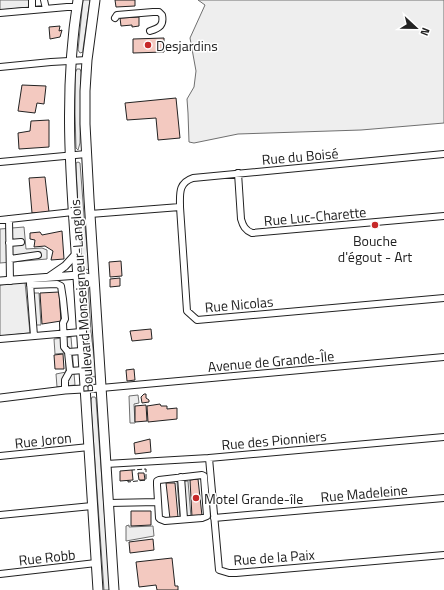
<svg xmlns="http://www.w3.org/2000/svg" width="444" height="590" font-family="'Titillium Web',sans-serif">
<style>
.green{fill:#eee;stroke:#6f6f6f}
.parking{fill:#ededed;stroke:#6f6f6f}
.building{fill:#f3c9c0;stroke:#222}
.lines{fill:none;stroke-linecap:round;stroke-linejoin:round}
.minor-casing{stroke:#222;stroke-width:8}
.major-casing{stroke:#222;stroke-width:9}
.highway-casing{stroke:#222;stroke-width:11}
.minor{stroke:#fff;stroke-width:6}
.major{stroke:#fff;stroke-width:7}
.highway{stroke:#fff;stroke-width:9}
.fence{stroke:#222;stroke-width:1;stroke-dasharray:5 2;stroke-linecap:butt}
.poi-dot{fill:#c62828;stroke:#fff;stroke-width:1.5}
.labels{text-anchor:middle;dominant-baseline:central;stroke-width:3;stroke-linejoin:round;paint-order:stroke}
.poi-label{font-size:14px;fill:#222;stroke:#fff;text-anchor:start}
.street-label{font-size:14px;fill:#222;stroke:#fff}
</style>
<rect width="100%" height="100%" fill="#fff"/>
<path class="green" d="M83,0H90L83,49V52L80,53L78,50Z
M198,0H444V123L361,130L238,134L194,143L189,142L188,113L187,99L194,87L196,71L190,38L205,5Z
M77,69H80L81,72L80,143L78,150L76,148L75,113V73Z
M78,162L80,163L84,215L89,270L81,268L76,167V163Z
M25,282L30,333L0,336V285Z
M84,283H86L88,284L91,332L96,372L95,377L90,376L83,294Z
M92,397H95L96,399L110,590H104L91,406V400Z"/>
<path class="parking" d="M0,0H30V7L0,10Z
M24,227L26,249L42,248L47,250V259L0,263V229Z
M30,293H39L41,325H31Z
M71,337L75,385L57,387L56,374L66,372V353L55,354L54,339Z
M138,395L139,403L134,404L135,423H130L129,396Z
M188,481L191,517L180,518L177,482Z
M129,525V527L153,526L154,536L126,541V526Z"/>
<path class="building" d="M115,0H135V6L116,7Z
M139,17V26L132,27V25L121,26L120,18Z
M60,26L59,31L62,30L60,37L50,39L49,27Z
M164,38V52L133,53V39Z
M22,85L46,86L44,104L37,103L35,113L18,111Z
M176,98L180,138L158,140L156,118L127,120L125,103Z
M49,120V147L19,149L18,133L30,131L31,121Z
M45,177L49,212L32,213L29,178Z
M62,231L64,259L51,260L53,251L45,246L34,247L35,240L30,239V233L40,232L42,235Z
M121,261L122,276L110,277L109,262Z
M120,278V286L110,287V279Z
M59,292L61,321L42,324L40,293Z
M151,329L152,339L132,341L130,331Z
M63,354L64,369H55L54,355Z
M134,369L135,380L127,381L126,370Z
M144,394H146V398L149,400V402L142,403L141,397Z
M160,404L161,406H167V409L177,408V419L148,422L147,406Z
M146,405L147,421L135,422V406Z
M150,439L151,452L135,454L134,443Z
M132,470L133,480L120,481V471Z
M138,473H144L145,480H139Z
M198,479L202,516L192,517L190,480Z
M166,483H175L178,517L170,519Z
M131,511H151V525L131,526Z
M153,539L154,550L130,553L129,542Z
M172,558L175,586H178V590H157L156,585L139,587L136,562Z"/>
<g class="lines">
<defs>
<path id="minor" d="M44,0L46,9
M32,10V0
M0,13L67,7H77
M115,18L117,15L153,12H159L162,15C164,25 160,28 150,31
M0,67L51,62L87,60
M0,162L86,154
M238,173L241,219C243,226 245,230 252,233L444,216
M180,207C180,194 178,183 193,178L444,154
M90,214L180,207L187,311L197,320L444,298
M9,219L10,281
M0,220L73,212
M9,243L21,242
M10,259L38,255
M30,283L34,336
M30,285L57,284L61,286L63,299L65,319L63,323L64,347L68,352
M0,339L81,332
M82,351L68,352L70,371L84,370
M101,388L444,357
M65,390V380L70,371
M0,456L89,447
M209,458L219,570L229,573H236L444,555
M106,464L209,458L444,437
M202,475L204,476V477L207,516L202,518L165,521L160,519L159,518L157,485V481L159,480Z
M181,477L184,519
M109,503L158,502
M0,515L92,506
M214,518L444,498
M0,574L96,563"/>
<path id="major" d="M49,277L65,266L76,254
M0,281L78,275L94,279
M0,398L65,390L101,388"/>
<path id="highway" d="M78,0C63,92 71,184 78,277C85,381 91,486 98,590
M95,0L87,60L85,91V124L89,199L114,590"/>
</defs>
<use href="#minor" class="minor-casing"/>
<use href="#major" class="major-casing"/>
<use href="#highway" class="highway-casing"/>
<use href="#minor" class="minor"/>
<use href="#major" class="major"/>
<use href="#highway" class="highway"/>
<path class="fence" d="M128,480V482L146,480V469L132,470"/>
</g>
<g class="poi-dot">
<circle cx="148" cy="45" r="4"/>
<circle cx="375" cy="225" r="4"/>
<circle cx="196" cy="498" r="4"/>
</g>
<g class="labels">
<g class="poi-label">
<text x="156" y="45">Desjardins</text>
<text x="375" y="240" text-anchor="middle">Bouche<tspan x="375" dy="16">d'égout - Art</tspan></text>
<text x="204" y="498">Motel Grande-île</text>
</g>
<g class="street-label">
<text transform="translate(300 156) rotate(-5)">Rue du Boisé</text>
<text transform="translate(315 216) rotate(-5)">Rue Luc-Charette</text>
<text transform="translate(81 296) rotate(-94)">Boulevard Monseigneur-Langlois</text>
<text transform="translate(239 304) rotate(-5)">Rue Nicolas</text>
<text transform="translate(271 361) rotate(-5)">Avenue de Grande-Île</text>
<text transform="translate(43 440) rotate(-6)">Rue Joron</text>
<text transform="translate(274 440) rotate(-5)">Rue des Pionniers</text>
<text transform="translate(364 493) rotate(-5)">Rue Madeleine</text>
<text transform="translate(47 557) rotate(-6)">Rue Robb</text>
<text transform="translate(274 557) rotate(-4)">Rue de la Paix</text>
</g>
</g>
<g transform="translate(416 28) rotate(112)" stroke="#ffffff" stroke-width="3" paint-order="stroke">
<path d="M0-3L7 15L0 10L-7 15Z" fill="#222222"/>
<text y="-6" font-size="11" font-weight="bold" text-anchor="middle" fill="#222222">N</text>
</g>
</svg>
